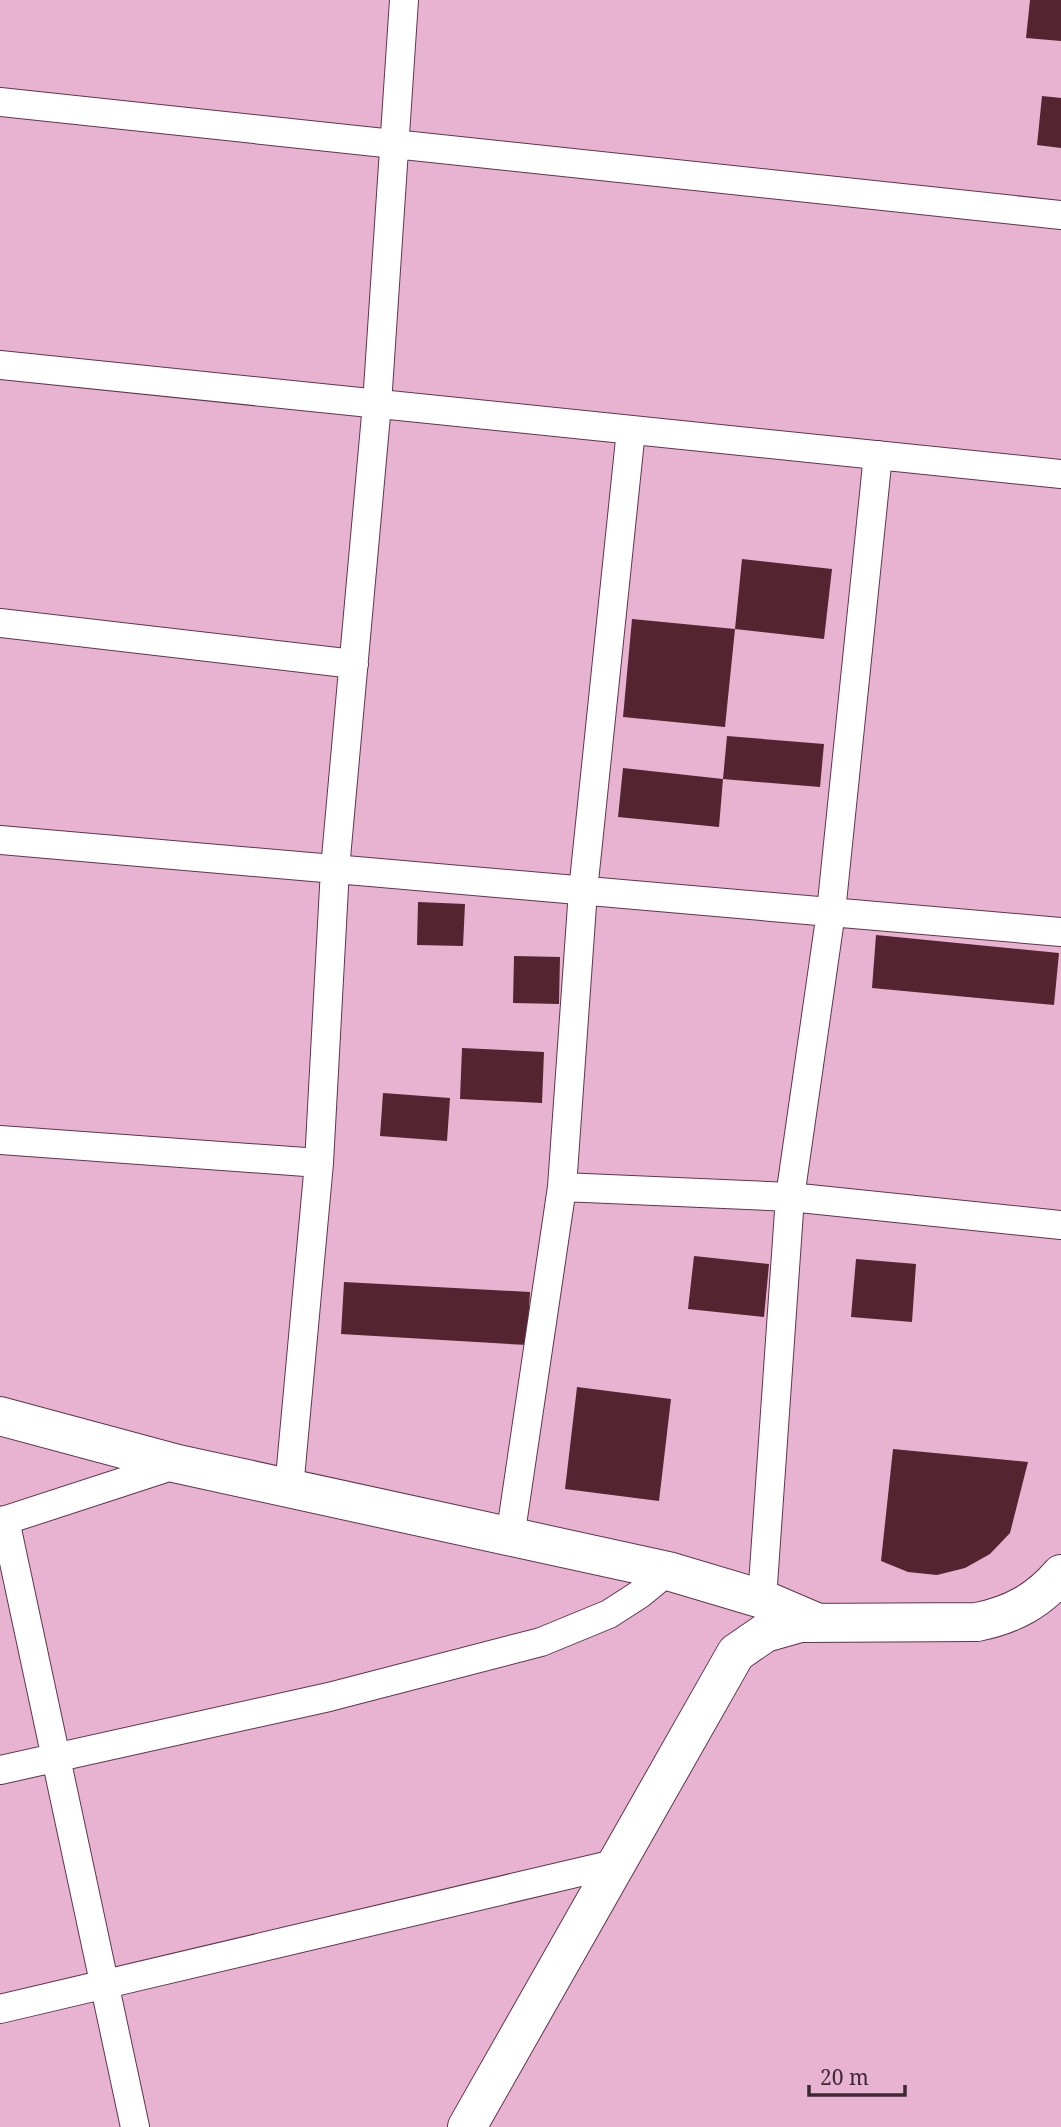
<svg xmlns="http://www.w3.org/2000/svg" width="1061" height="2127" font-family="'Noto Serif',serif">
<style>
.building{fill:#542431}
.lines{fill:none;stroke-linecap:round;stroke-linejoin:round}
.street-casing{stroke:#60344e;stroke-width:30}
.secondary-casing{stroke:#60344e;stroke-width:40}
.street{stroke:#fff;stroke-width:28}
.secondary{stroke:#fff;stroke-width:38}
</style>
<rect width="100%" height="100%" fill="#e8b3d0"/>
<path class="building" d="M1030,0H1061V41L1026,38Z
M1042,96L1061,98V148L1037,145Z
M742,559L832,569L824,639L735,629Z
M632,619L735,629L725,727L623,717Z
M727,736L824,744L820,787L723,779L719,827L618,817L623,768L723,779Z
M418,902L465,904L463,946L417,945Z
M876,935L1059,953L1054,1005L872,988Z
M514,956L560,957L559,1004L513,1003Z
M462,1048L544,1052L542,1103L460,1099Z
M383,1093L450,1098L447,1141L380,1136Z
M694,1256L769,1264L764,1317L688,1309Z
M856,1259L916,1264L912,1322L851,1317Z
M344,1282L530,1292L527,1345L341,1334Z
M577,1387L671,1399L659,1501L565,1489Z
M893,1449L1028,1462L1010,1533L990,1554L965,1568L937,1575L908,1572L881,1561Z"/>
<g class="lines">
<defs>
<path id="street" d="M0,102L1061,215
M0,365L1061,474
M0,623L354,664
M0,840L1061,932
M0,1140L319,1163
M562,1187L790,1197L1061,1225
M289,1489L319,1163L335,869L377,404L404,0
M5,1520L135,2127
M0,1522L178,1464
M510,1538L562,1187L583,891L631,430
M762,1599L790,1197L831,912L878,455
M0,1770L329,1697L541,1642L609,1614L640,1594L668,1571
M0,2009L618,1863"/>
<path id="secondary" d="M0,1416L178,1464L668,1571L762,1599L818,1623
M467,2127L736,1653L765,1633L800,1623L977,1622C1012,1615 1038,1601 1061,1574"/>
</defs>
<use href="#street" class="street-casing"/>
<use href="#secondary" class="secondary-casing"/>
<use href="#street" class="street"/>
<use href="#secondary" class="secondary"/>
</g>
<path d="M809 2085v10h96v-10" fill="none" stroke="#3d2934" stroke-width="3.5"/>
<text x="820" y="2085" font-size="21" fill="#3d2934" stroke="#e8b3d0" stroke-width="5" paint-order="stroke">20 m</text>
</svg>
